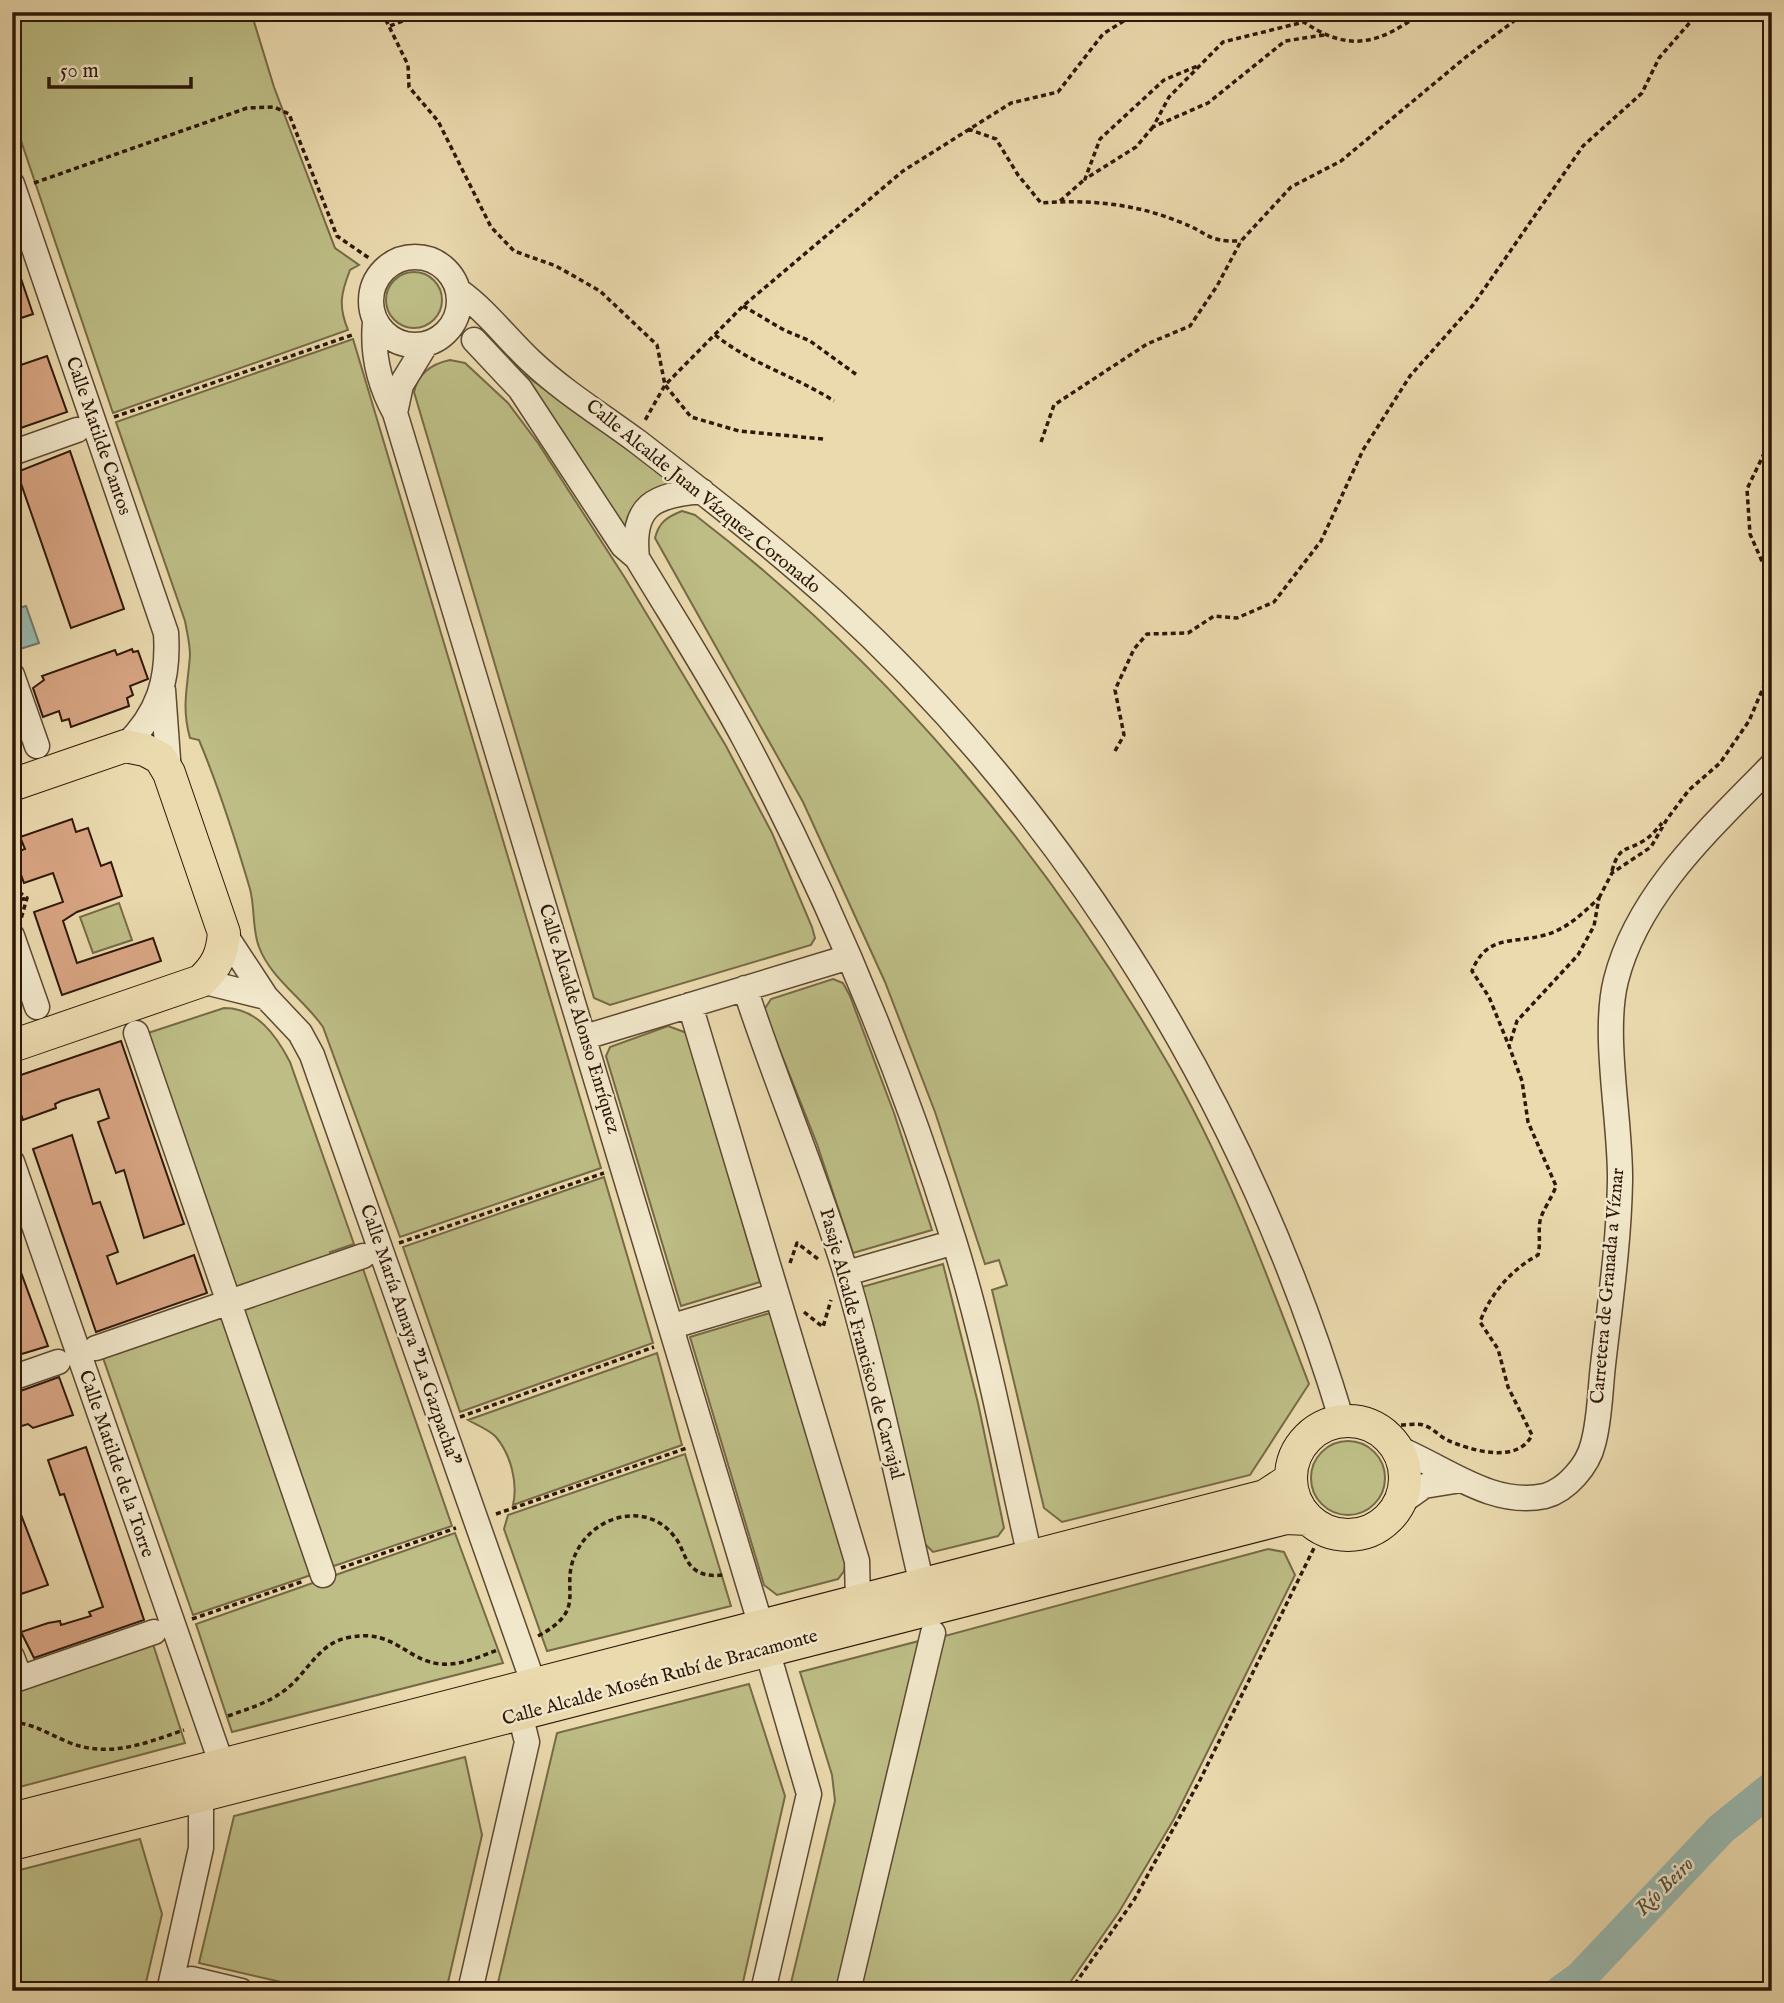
<svg xmlns="http://www.w3.org/2000/svg" width="1784" height="2003" font-family="'IM FELL English',serif">
<style>
.green{fill:#bdbd85;stroke:#766a46;stroke-width:2}
.water{fill:#99bab1;stroke:#6e796d;stroke-width:2}
.lines{fill:none;stroke-linecap:round;stroke-linejoin:round}
.river{stroke:#99bab1;stroke-width:33}
.building{fill:#d9a584;stroke:#2e1708;stroke-width:2}
.minor-casing{stroke:#5d4832;stroke-width:27}
.major-casing{stroke:#2e1708;stroke-width:34}
.path{stroke:#2e1708;stroke-width:3.5;stroke-dasharray:5 3.5;stroke-linecap:butt}
.minor{stroke:#f1e7ca;stroke-width:24}
.major{stroke:#eadaae;stroke-width:32}
.labels{text-anchor:middle;dominant-baseline:central;stroke-width:5;stroke-linejoin:round;paint-order:stroke}
.street-label{font-size:19px;fill:#2e1708;stroke:#f1e7ca}
.water-label{font-size:21px;font-style:italic;fill:#535043;stroke:#f1e7ca}
</style>
<rect width="100%" height="100%" fill="#eadaae"/>
<filter id="stains"><feTurbulence type="fractalNoise" baseFrequency=".00286" numOctaves="4"/><feColorMatrix values="0 0 0 0 .2 0 0 0 0 .09 0 0 0 0 .02 0 0 0 .5 -.17"/></filter>
<radialGradient id="worn" r=".72"><stop offset=".6" stop-color="#630" stop-opacity="0"/><stop offset="1" stop-color="#630" stop-opacity=".3"/></radialGradient>
<path class="green" d="M12,12H251L274,87L335,248L359,265L350,270C341,293 338,306 348,330L113,413L12,114Z
M386 300a28 28 0 1 1 56 0a28 28 0 1 1-56 0Z
M353,339L601,1168L400,1237L323,1027C304,999 271,979 259,947C252,929 255,907 250,889C235,838 219,788 199,740L190,738C181,706 188,686 190,655C190,644 187,632 185,621L116,422Z
M450,360L465,363L508,403L538,443L625,578L726,746L772,833L812,927L815,938L811,945L610,1005L594,998L414,392C418,373 431,364 450,360Z
M514,367L677,485L628,544Z
M682,511L695,515C888,663 1045,852 1167,1062C1226,1163 1267,1275 1309,1384L1250,1475L1062,1522L1044,1508L992,1290L1007,1285L999,1260L985,1264L935,1112L885,982L803,802L655,538C659,522 667,517 682,511Z
M119,903L132,940L93,953L80,917Z
M833,979L843,983L850,996L894,1113L932,1230L853,1253L817,1144L764,1010L771,999Z
M224,1008C257,1008 276,1035 290,1062L354,1244L330,1252L334,1263L232,1297L142,1035Z
M668,1026L687,1033L760,1282L681,1306L606,1056L610,1047Z
M604,1177L653,1343L460,1412L403,1247Z
M361,1263L452,1526L325,1569L237,1305Z
M943,1264L978,1403L1004,1528L998,1536L933,1552L923,1542L862,1287Z
M226,1308L317,1573L193,1615L101,1352Z
M770,1313L846,1562L844,1571L838,1579L777,1595L764,1585L690,1337Z
M657,1353L682,1445L513,1505C518,1483 511,1455 496,1437C490,1430 477,1425 468,1420Z
M1311 1478a37 37 0 1 1 74 0a37 37 0 1 1-74 0Z
M685,1454L731,1606L547,1651L504,1529L508,1515Z
M455,1533L503,1663L232,1732L196,1624Z
M1268,1549L1284,1552L1295,1575L1174,1819L1119,1912L1064,1991H860L941,1637Z
M151,1638L185,1743L12,1789V1691Z
M919,1641L837,1991H789L835,1801L832,1775L800,1672Z
M749,1684L785,1796L741,1991H496L557,1733Z
M465,1757L482,1835L446,1991H320L199,1963L234,1816Z
M140,1839L162,1914L144,1991H12V1872Z"/>
<path class="water" d="M26,606L39,643L20,649L12,628V610Z"/>
<g class="lines">
<path class="river" d="M1562,1991L1580,1978L1721,1829L1772,1788"/>
</g>
<path class="building" d="M15,261L33,314L12,321V262Z
M47,356L67,412L12,431V368Z
M70,451L124,609L71,628L17,472Z
M132,649L133,652L138,651L148,679L130,686L133,695L127,698L129,706L71,727L69,719L62,721L59,711L43,717L33,688L44,680L42,676L115,650L117,655Z
M72,819L76,832L88,828L101,866L111,862L122,896L77,912L63,921L77,963L153,938L161,961L62,995L34,912L63,902L53,873L24,883L13,853L25,849L20,837Z
M121,1041L184,1224L144,1238L124,1170L116,1173L98,1122L109,1118L99,1089L61,1101L55,1104L56,1108L23,1120L12,1089V1078Z
M72,1135L93,1204L100,1202L118,1252L107,1256L117,1284L194,1255L207,1293L96,1332L33,1149Z
M12,1248L48,1346L12,1357Z
M59,1377L73,1415L33,1428L28,1424L12,1429V1394Z
M86,1447L144,1620L34,1658L21,1632L48,1623L60,1621L61,1625L91,1616L89,1612L103,1607L64,1494L60,1495L48,1460Z
M15,1499L48,1585L12,1597V1500Z"/>
<g class="lines">
<defs>
<path id="minor" d="M12,184L166,633C169,679 159,713 125,746
M371 301a44 44 0 1 1 88 0a44 44 0 1 1-88 0Z
M459,291C487,311 507,339 532,362C564,392 603,416 638,442C704,493 770,544 832,600C1072,819 1249,1111 1342,1421
M375,322C372,354 379,384 395,413L761,1626
M474,340L520,389L623,546L637,558C673,618 712,678 745,740C830,900 900,1067 954,1241C986,1344 1006,1451 1030,1557
M395,413L401,385L426,344
M12,453L77,430
M637,558C631,505 654,495 702,491
M12,675L37,746
M163,690L169,773
M224,933L266,997L300,1033L312,1055L534,1685
M12,936L37,1007
M201,981L266,997
M745,988C776,1084 817,1177 846,1274C876,1377 898,1481 922,1585
M690,1005L857,1561L858,1601
M136,1033L323,1575
M585,1037L849,957
M12,1162L222,1765
M854,1271L941,1246
M683,1323L767,1298
M96,1348L363,1256
M12,1378L58,1362
M1397,1448C1443,1466 1492,1508 1545,1496C1567,1490 1588,1465 1593,1444C1600,1419 1600,1391 1603,1365C1610,1304 1619,1242 1620,1181C1621,1122 1602,1035 1616,980C1638,893 1711,828 1772,765
M1400,1503L1424,1486L1461,1480
M12,1657L20,1678
M12,1681L154,1632
M191,1979L241,1991
M169,1991L201,1848V1796
M470,1991L527,1742L520,1714
M763,1991L809,1794L767,1650
M848,1991L933,1633"/>
<path id="major" d="M12,785L125,746L145,750L160,758L169,773L224,933C222,955 217,966 201,981L12,1046
M1291 1478a57 57 0 1 1 114 0a57 57 0 1 1-114 0Z
M12,1819L1265,1496L1291,1479
M12,1844L1286,1518L1308,1519"/>
</defs>
<use href="#minor" class="minor-casing"/>
<use href="#major" class="major-casing"/>
<path class="path" d="M382,12L408,65L409,87L438,121L491,227L514,251L556,266L600,291L657,345L665,385L644,422
M1403,12L1408,23
M390,26L426,12
M1324,35L1285,41L1208,103L1153,127L1169,97L1223,42L1304,22C1349,53 1380,44 1422,12
M1153,127L1136,147L1085,179L1100,139L1164,80L1200,65
M968,129L996,139L1018,175L1041,203C1089,199 1136,204 1180,222C1210,233 1205,242 1241,241
M34,183L247,108L274,107L289,114L337,236L369,258
M1060,201L1085,179
M743,306L784,330L810,341L857,375
M715,335C753,365 793,375 834,401
M114,417L355,334
M1772,437L1747,489L1750,534L1772,584
M823,439L739,431L691,417L665,385L743,306L903,171L1011,103L1058,92L1103,34L1138,12
M1041,442L1054,405L1147,344L1190,326L1217,286L1241,241L1291,187L1341,161L1466,57L1526,12
M1115,751L1124,735L1115,690L1134,649L1147,634L1188,633L1214,616L1237,618L1274,602L1321,541L1363,450L1410,376L1473,305L1583,146L1642,93L1659,58L1699,12
M1612,871C1619,845 1626,852 1645,840C1651,836 1657,829 1662,823
M12,887L27,898L21,919
M1599,898L1612,873L1651,847L1667,819L1689,790L1720,763L1749,721L1772,667
M12,902L27,898
M399,1243L604,1173
M790,1263L797,1243L818,1259
M804,1312L823,1327L831,1300
M460,1417L654,1347
M1401,1425C1407,1425 1417,1423 1423,1425C1432,1427 1439,1436 1447,1440C1472,1451 1518,1464 1532,1435L1508,1387L1498,1349L1480,1322C1490,1294 1512,1269 1538,1255C1541,1242 1538,1233 1540,1221C1541,1213 1553,1196 1556,1186L1528,1122L1522,1081L1509,1046L1517,1021L1578,955L1594,926L1599,898C1583,913 1567,929 1545,935C1512,944 1487,934 1472,971L1489,997L1509,1046
M496,1514L687,1448
M341,1568L456,1528
M192,1619L304,1581
M538,1636C591,1608 557,1589 577,1551C595,1515 647,1501 674,1536C682,1545 684,1560 693,1568C702,1576 712,1576 723,1575
M228,1716C250,1708 272,1702 290,1686C311,1667 320,1642 351,1637C395,1629 406,1661 441,1664C461,1666 480,1656 498,1650
M12,1722C35,1724 48,1734 68,1742C108,1759 146,1743 184,1730
M1070,1991L1134,1900L1200,1780L1314,1548"/>
<use href="#minor" class="minor"/>
<use href="#major" class="major"/>
</g>
<g class="labels">
<g class="street-label">
<text transform="translate(98 436) rotate(71)">Calle Matilde Cantos</text>
<text transform="translate(703 497) rotate(39)">Calle Alcalde Juan Vázquez Coronado</text>
<text transform="translate(579 1019) rotate(73)">Calle Alcalde Alonso Enríquez</text>
<text transform="translate(1608 1286) rotate(-85)">Carretera de Granada a Víznar</text>
<text transform="translate(410 1335) rotate(71)">Calle María Amaya "La Gazpacha"</text>
<text transform="translate(861 1344) rotate(75)">Pasaje Alcalde Francisco de Carvajal</text>
<text transform="translate(116 1464) rotate(71)">Calle Matilde de la Torre</text>
<text transform="translate(660 1678) rotate(-15)">Calle Alcalde Mosén Rubí de Bracamonte</text>
</g>
<g class="water-label">
<text transform="translate(1665 1887) rotate(-45)">Río Beiro</text>
</g>
</g>
<rect width="1784" height="2003" fill="none" stroke="#eadaae" stroke-width="42"/>
<rect x="14" y="14" width="1756" height="1975" fill="none" stroke="#2e1708" stroke-width="3.5"/>
<rect x="21" y="21" width="1742" height="1961" fill="none" stroke="#2e1708" stroke-width="2"/>
<path d="M49 77v10h142v-10" fill="none" stroke="#2e1708" stroke-width="3.5"/>
<text x="60" y="77" font-size="21" fill="#2e1708" stroke="#f1e7ca" stroke-width="5" paint-order="stroke">50 m</text>
<rect width="100%" height="100%" filter="url(#stains)"/>
<rect width="100%" height="100%" fill="url(#worn)"/>
</svg>
